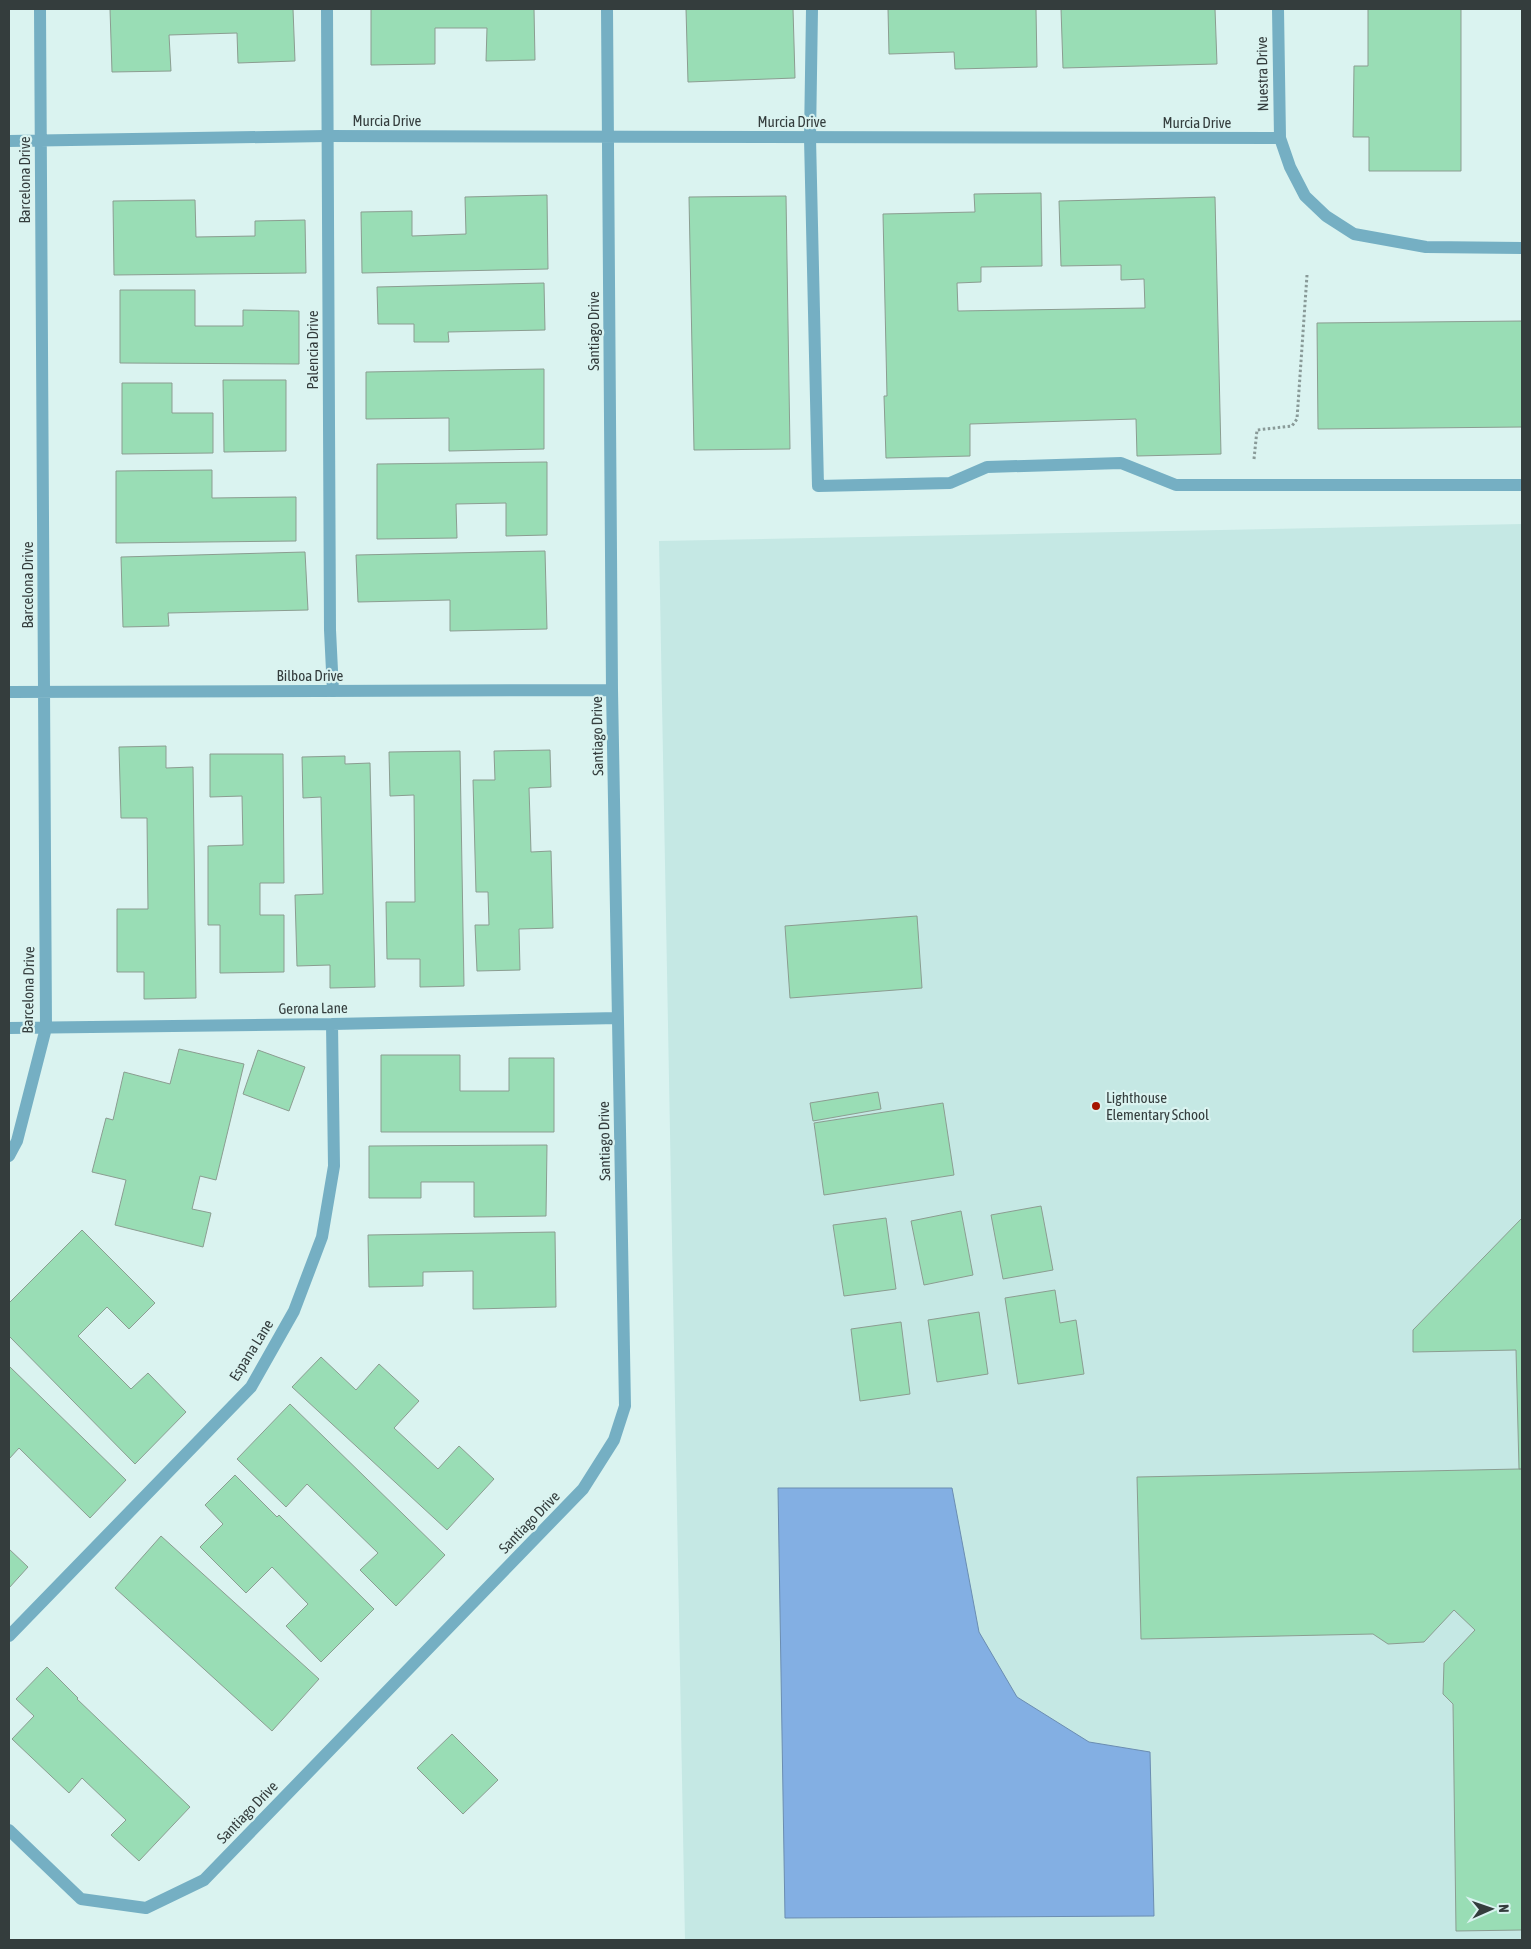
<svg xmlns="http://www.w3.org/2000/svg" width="1531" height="1949" font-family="'Asap Condensed',sans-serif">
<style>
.built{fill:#c5e8e4}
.water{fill:#83afe3;stroke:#6b8db1}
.building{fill:#99ddb5;stroke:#8b9d91}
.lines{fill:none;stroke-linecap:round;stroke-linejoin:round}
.path{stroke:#899a98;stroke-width:3;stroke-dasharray:2.5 2.5;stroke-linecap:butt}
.lane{stroke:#75afc3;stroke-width:12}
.street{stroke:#75afc3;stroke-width:12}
.poi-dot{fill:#a61500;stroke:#daf3f0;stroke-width:2}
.labels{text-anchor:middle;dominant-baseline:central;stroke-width:4.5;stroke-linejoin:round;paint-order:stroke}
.street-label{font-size:15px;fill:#343d3d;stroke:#daf3f0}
.poi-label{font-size:15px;fill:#343d3d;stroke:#daf3f0;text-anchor:start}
</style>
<rect width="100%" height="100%" fill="#daf3f0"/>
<path class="built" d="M1522,524V1940H685L659,541Z"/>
<path class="water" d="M778,1488H952L979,1632L1017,1697L1089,1742L1150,1752L1154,1916L785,1918Z"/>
<path class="building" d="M110,9H293L295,61L238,63L237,33L169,35L171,71L112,72Z
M371,9H534L535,60L486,61L487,28H435V64L371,65Z
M686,9H793L795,78L688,82Z
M888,9H1036L1037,67L955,69L954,52L889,54Z
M1061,9H1215L1217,64L1063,68Z
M1368,9H1461V171H1369V137H1353L1354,66H1368Z
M1041,193L1042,266L981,267V282L957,283L958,311L1145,308L1144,279L1121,280V265L1061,266L1059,201L1215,197L1221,454L1137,456L1136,419L970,424V456L886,458L884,396H887L883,214L975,212L974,194Z
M547,195L548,269L362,273L361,212L412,211V236L466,234L465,197Z
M786,196L790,449L694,450L689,197Z
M195,200L196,237L255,236V221L305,220L306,273L114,275L113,201Z
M544,283L545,330L448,332L449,342H414V324H378L377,287Z
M120,290H195V326H243V310L299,311V364L120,363Z
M1522,321V427L1318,429L1317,323Z
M544,369V449L449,451V418L366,419V372Z
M223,380H286V451L224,452Z
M122,383H172V413H213V453L122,454Z
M547,462V535L506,536V503L456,504L457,538L377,539V464Z
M212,470V498L296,497V541L116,543V471Z
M545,551L547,629L450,631V600L358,602L356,555Z
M305,552L308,610L168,613L169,626L123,627L121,557Z
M166,746V768L193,767L196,998L144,999V972H117V909H148L147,818H121L119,747Z
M550,750L551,787L529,788L531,852L551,851L553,928L519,929L520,970L477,971L475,925H489L488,892H476L473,780H495L494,751Z
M460,751L464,986L420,987V959H387L386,902H415L414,795L390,796L389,752Z
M210,754H283L284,883H260V915H284V972L220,973V925H208V846L243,845L242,796L210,797Z
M345,756V764L370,763L375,987L330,988V965L297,966L295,895L323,894L321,797L303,798L302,757Z
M917,916L922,988L790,998L785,926Z
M179,1049L244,1064L216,1180L200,1176L192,1209L211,1213L203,1247L115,1225L126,1180L92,1172L106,1118L113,1120L124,1072L170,1084Z
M258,1050L305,1067L289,1111L243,1094Z
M381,1055H460V1091H509V1058H554V1132H381Z
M878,1092L881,1109L813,1121L810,1103Z
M943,1103L954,1175L824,1195L814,1123Z
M547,1145L546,1216L474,1217V1182H421V1198H369V1146Z
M1041,1206L1053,1270L1003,1279L991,1215Z
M961,1211L973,1275L924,1285L911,1221Z
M886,1218L896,1289L844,1296L833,1225Z
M1522,1218V1469H1519L1516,1350L1413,1352V1330Z
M82,1230L155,1303L129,1329L107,1307L78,1336L131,1389L148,1373L186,1412L135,1464L9,1336V1303Z
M555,1232L556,1307L473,1309V1271L423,1272V1286L369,1287L368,1235Z
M1055,1290L1060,1323L1076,1320L1084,1374L1018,1384L1005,1298Z
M979,1312L988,1374L937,1382L928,1320Z
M901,1322L910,1394L860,1401L851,1329Z
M321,1357L356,1390L379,1364L419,1401L394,1428L438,1469L459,1446L494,1479L447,1530L292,1387Z
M9,1366L126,1480L90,1518L19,1448L9,1459Z
M290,1404L445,1555L396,1606L360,1570L378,1553L307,1484L286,1507L237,1459Z
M1519,1469H1522V1930L1456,1931L1453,1704L1443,1694L1444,1663L1475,1630L1454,1610L1424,1642L1388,1644L1373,1634L1141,1639L1137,1477Z
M235,1475L277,1517L279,1515L374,1609L321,1662L286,1626L308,1604L272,1567L246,1593L200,1547L223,1524L205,1505Z
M161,1536L319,1679L272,1731L115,1588Z
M9,1549L28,1567L9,1588Z
M47,1667L78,1698L77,1699L190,1807L139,1861L111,1835L126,1820L82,1778L69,1793L12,1739L34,1716L16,1699Z
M452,1734L498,1780L463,1814L417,1768Z"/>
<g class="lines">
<path class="path" d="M1254,459L1257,430L1292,426L1297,419L1307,275"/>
<path class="lane" d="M327,9L330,630L333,691
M812,9L810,138L818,486L950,483L987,467L1121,463L1176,485H1522"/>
<path class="street" d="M1278,9L1280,138L1290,167L1305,196L1326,216L1354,234L1426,247L1522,248
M9,141L326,136L1280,138
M9,692L612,690
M9,1028L332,1024L618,1018
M9,1156L17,1141L46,1028L40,9
M9,1636L251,1387L294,1311L322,1237L334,1166L332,1024
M9,1830L81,1899L146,1908L204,1880L583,1489L614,1440L625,1406L612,690L607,9"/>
</g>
<circle class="poi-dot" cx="1096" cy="1106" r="5"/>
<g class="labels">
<g class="street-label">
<text transform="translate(1262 74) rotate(-91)">Nuestra Drive</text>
<text x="387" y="120">Murcia Drive</text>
<text x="792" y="121">Murcia Drive</text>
<text x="1197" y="122">Murcia Drive</text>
<text transform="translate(24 180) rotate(-90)">Barcelona Drive</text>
<text transform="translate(593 331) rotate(-90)">Santiago Drive</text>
<text transform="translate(312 350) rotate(-90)">Palencia Drive</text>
<text transform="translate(27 585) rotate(-90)">Barcelona Drive</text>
<text x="310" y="675">Bilboa Drive</text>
<text transform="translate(597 736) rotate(-91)">Santiago Drive</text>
<text transform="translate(28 990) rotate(-89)">Barcelona Drive</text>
<text transform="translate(313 1008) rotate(-1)">Gerona Lane</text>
<text transform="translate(604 1141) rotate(-91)">Santiago Drive</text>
<text transform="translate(251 1350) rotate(-58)">Espana Lane</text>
<text transform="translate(529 1522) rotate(-46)">Santiago Drive</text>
<text transform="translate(247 1812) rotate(-46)">Santiago Drive</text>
</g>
<g class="poi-label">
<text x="1106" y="1097">Lighthouse<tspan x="1106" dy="17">Elementary School</tspan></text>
</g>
</g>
<rect width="1531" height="1949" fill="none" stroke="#343d3d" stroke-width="20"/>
<g transform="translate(1491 1909) rotate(88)" stroke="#daf3f0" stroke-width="4" paint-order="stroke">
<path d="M0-4L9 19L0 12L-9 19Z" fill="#343d3d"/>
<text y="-8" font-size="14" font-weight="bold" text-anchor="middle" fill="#343d3d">N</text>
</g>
</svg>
